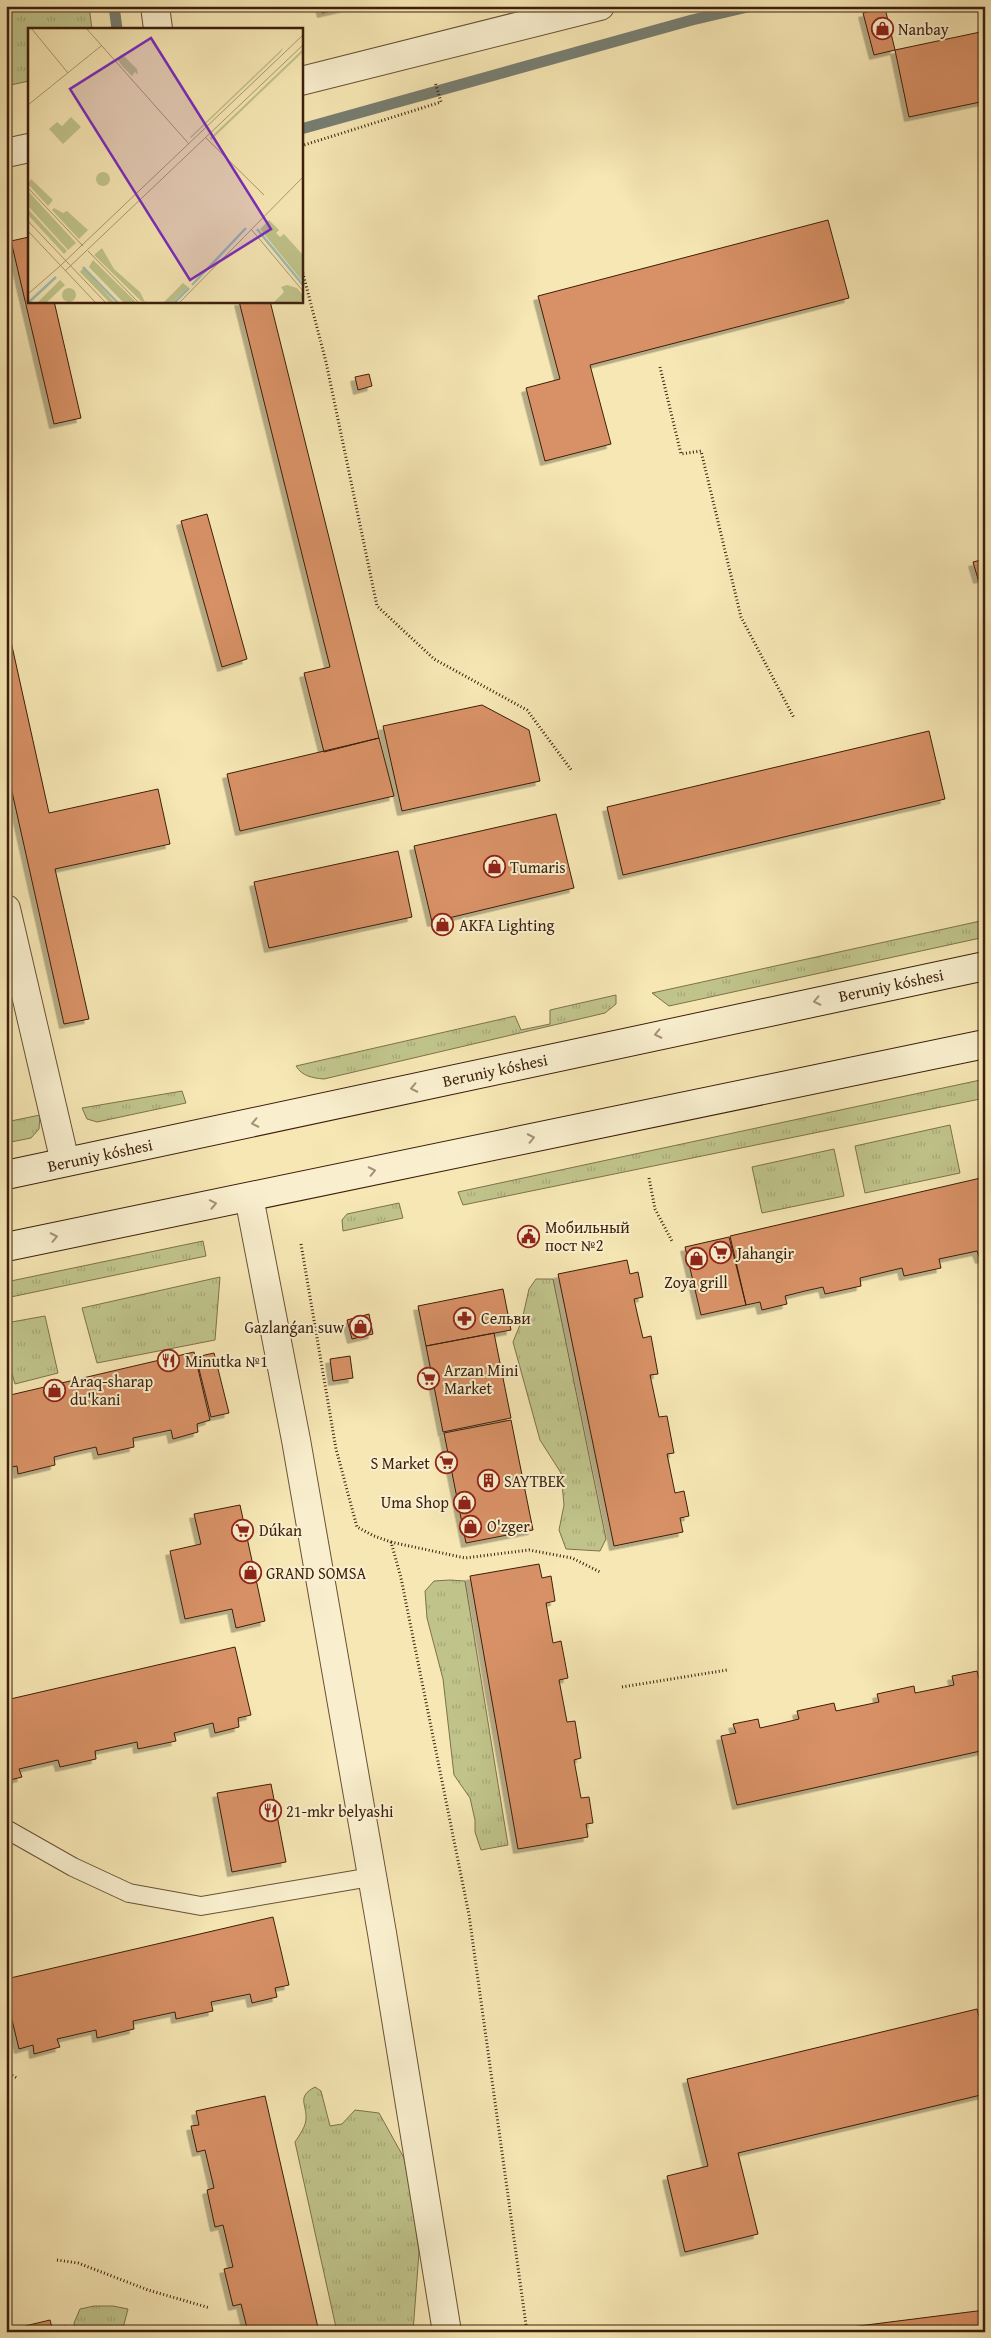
<svg xmlns="http://www.w3.org/2000/svg" width="991" height="2338" font-family="'Gentium Book Plus',serif">
<style>
.grass{fill:url(#grass-tufts);stroke:#7e724c}
.lines{fill:none;stroke-linecap:round;stroke-linejoin:round}
.stream{stroke:#777e72;stroke-width:11}
.building{fill:#d89166;stroke:#3c1f0c;filter:url(#shadow)}
.service-casing{stroke:#6a5136;stroke-width:20}
.minor-casing{stroke:#6a5136;stroke-width:30}
.secondary-casing{stroke:#3c1f0c;stroke-width:30}
.path{stroke:#3c1f0c;stroke-width:3;stroke-dasharray:1 2.5;stroke-linecap:butt}
.service{stroke:#f9efce;stroke-width:18}
.minor{stroke:#f9efce;stroke-width:28}
.secondary{stroke:#f9efce;stroke-width:28}
.oneway{stroke:#a49177}
.labels{text-anchor:middle;dominant-baseline:central;stroke-width:4;stroke-linejoin:round;paint-order:stroke}
.poi-label{font-size:16px;fill:#3c1f0c;stroke:#f9efce;text-anchor:start}
.street-label{font-size:16px;fill:#3c1f0c;stroke:#f9efce}
.inset-river{fill:none;stroke:#9fbeb6;stroke-width:2.5}
.inset-road{fill:none;stroke:#ac9771;stroke-width:1}
.view{fill:#7b2cbf;fill-opacity:0.15;stroke:#7b2cbf;stroke-width:2.5}
.inset-edge{fill:none;stroke:#3c1f0c;stroke-width:2.5}
</style>
<defs>
<pattern id="grass-tufts" width="24" height="20" patternUnits="userSpaceOnUse" patternTransform="scale(1.25)"><rect width="24" height="20" fill="#c0c48b"/><path d="M3 7l-1-3M5 7V3M7 7l1-3M15 17l-1-3M17 17v-4M19 17l1-3" fill="none" stroke="#a6a877"/></pattern>
<filter id="shadow"><feDropShadow dx="-4.5" dy="4.5" stdDeviation="0" flood-color="#0004"/></filter>
</defs>
<rect width="100%" height="100%" fill="#f6e7b4"/>
<filter id="stains"><feTurbulence type="fractalNoise" baseFrequency=".004" numOctaves="4"/><feColorMatrix values="0 0 0 0 .2 0 0 0 0 .09 0 0 0 0 .02 0 0 0 .5 -.17"/></filter>
<radialGradient id="worn" r=".72"><stop offset=".6" stop-color="#630" stop-opacity="0"/><stop offset="1" stop-color="#630" stop-opacity=".3"/></radialGradient>
<path class="grass" d="M6,6H89L92,29H29V81L6,86Z
M985,920V937L669,1006L652,993Z
M616,995V1004L605,1013L324,1079C312,1078 302,1076 296,1066L515,1016L521,1030L550,1024V1010Z
M985,1079V1098L463,1205L458,1192Z
M182,1091L186,1103L97,1122L87,1119L82,1108Z
M40,1115L39,1129L31,1138L6,1143V1122Z
M950,1125L960,1173L865,1193L855,1146Z
M834,1149L844,1196L762,1213L752,1167Z
M399,1203L403,1218L343,1231L342,1220L347,1214Z
M203,1241L206,1256L6,1298V1282Z
M220,1277L215,1340L97,1363L82,1308Z
M536,1279H553L606,1539L600,1551L566,1549L559,1530L564,1505L561,1473L540,1440L513,1342L522,1320L529,1289Z
M45,1316L58,1373L15,1384L9,1363H6V1323Z
M450,1580L465,1581L508,1845L481,1850L475,1832V1820L470,1798L454,1775L443,1679L427,1618L425,1591L434,1581Z
M315,2087L321,2091L330,2126L342,2124L355,2110L379,2113L404,2158L412,2200L419,2252L413,2332H337L295,2142C299,2136 306,2126 306,2119C307,2104 296,2097 315,2087Z
M94,2306H113L128,2309L122,2332H76L74,2323L80,2309Z"/>
<g class="lines">
<path class="stream" d="M114,6L117,29
M301,129L692,20L752,6"/>
</g>
<path class="building" d="M320,6H348V7L322,13Z
M885,8L895,50L874,55L863,13Z
M985,31V101L909,117L895,50Z
M828,220L849,298L590,365L611,444L545,461L526,388L560,379L538,296Z
M29,237V301H54L81,418L54,424L11,241Z
M239,301H270L379,738L324,752L304,673L330,667Z
M369,374L372,386L358,390L355,377Z
M207,514L247,659L222,667L181,521Z
M985,559V577L978,579L973,562Z
M6,619L49,813L158,789L170,844L55,869L89,1019L64,1024L6,765Z
M482,705L529,730L540,781L402,811L383,726Z
M929,731L945,799L623,875L607,807Z
M379,738L394,796L240,831L227,774Z
M556,814L574,888L432,922L414,846Z
M398,851L412,917L269,948L254,882Z
M985,1177V1258L980,1259L977,1251L939,1259L941,1268L904,1276L902,1268L860,1278L861,1286L825,1294L823,1287L805,1291L785,1296L787,1304L762,1310L760,1302L746,1305L730,1236Z
M729,1237L746,1305L701,1315L685,1247Z
M627,1260L630,1274L638,1272L643,1297L634,1299L638,1317L643,1338L651,1336L658,1374L650,1375L659,1417L667,1416L674,1453L667,1454L675,1493L684,1491L689,1516L680,1518L683,1532L614,1546L558,1274Z
M503,1289L511,1330L426,1346L418,1306Z
M369,1314L373,1334L352,1339L347,1320Z
M494,1333L511,1418L443,1432L426,1346Z
M194,1352L210,1420L197,1424L198,1432L173,1439L171,1430L133,1438L134,1447L98,1455L96,1447L74,1452L54,1457L55,1465L18,1474L17,1466L6,1468V1396Z
M214,1353L229,1413L211,1417L196,1357Z
M350,1356L353,1378L333,1381L330,1359Z
M511,1420L533,1530L466,1543L444,1433Z
M240,1505L265,1621L236,1628L232,1609L185,1619L170,1551L201,1544L194,1514Z
M539,1564L542,1578L551,1576L555,1601L546,1603L553,1643L561,1641L568,1678L559,1680L567,1722L575,1721L581,1758L574,1760L581,1798L589,1797L593,1823L586,1824L588,1837L518,1849L470,1576Z
M235,1647L251,1715L238,1718L239,1727L215,1733L213,1723L174,1733L176,1741L138,1749L137,1742L95,1751L96,1759L60,1767L58,1760L19,1769L22,1777L6,1781V1700Z
M977,1671L979,1679L985,1677V1750L737,1805L721,1736L736,1733L733,1724L758,1719L760,1728L778,1724L799,1719L797,1711L834,1703L836,1711L879,1702L877,1694L914,1686L915,1693L954,1685L952,1676Z
M271,1784L286,1862L232,1872L217,1793Z
M273,1917L289,1985L275,1988L277,1997L252,2003L250,1994L211,2002L213,2011L176,2019L175,2012L133,2021L134,2029L97,2038L96,2030L57,2039L60,2047L34,2054L33,2045L19,2049L6,1995V1979Z
M977,2009L985,2039V2094L738,2153L758,2234L685,2252L667,2176L708,2166L687,2079Z
M265,2096L319,2332H248L241,2304L233,2306L224,2269L233,2267L223,2225L215,2227L207,2190L214,2188L205,2150L197,2152L191,2126L199,2125L196,2111Z
M985,2310V2332H811Z
M50,2320L52,2328L66,2326L67,2332H26L25,2326Z"/>
<g class="lines">
<defs>
<path id="service" d="M6,1829L73,1867L129,1893L201,1906L371,1877"/>
<path id="minor" d="M155,6L158,29
M301,81L600,6
M6,153L29,148
M6,909L65,1162
M249,1197L296,1440L382,1933L447,2332"/>
<path id="secondary" d="M6,1175L985,966
M6,1247L985,1044"/>
</defs>
<use href="#service" class="service-casing"/>
<use href="#minor" class="minor-casing"/>
<use href="#secondary" class="secondary-casing"/>
<path class="path" d="M301,146L441,102L435,82
M301,266L326,362L377,606L434,659L527,710L572,771
M660,367L681,454L701,451L741,617L794,718
M649,1178L655,1209L673,1243
M301,1244L336,1449L357,1527L374,1536L391,1542L401,1578L469,1915L527,2332
M391,1542L465,1558L529,1550L572,1558L600,1572
M622,1687L727,1670
M6,2072L17,2078
M57,2260L78,2263L148,2290L210,2308"/>
<use href="#service" class="service"/>
<use href="#minor" class="minor"/>
<use href="#secondary" class="secondary"/>
</g>
<defs><path id="oneway-chevron" d="M-2-3.5L2.5 0L-2 3.5" fill="none" stroke-width="1.6" stroke-linecap="round" stroke-linejoin="round" transform="scale(1.25)"/></defs>
<g class="oneway">
<use href="#oneway-chevron" transform="translate(817 1001) rotate(168)"/>
<use href="#oneway-chevron" transform="translate(658 1034) rotate(168)"/>
<use href="#oneway-chevron" transform="translate(414 1088) rotate(168)"/>
<use href="#oneway-chevron" transform="translate(255 1123) rotate(168)"/>
<use href="#oneway-chevron" transform="translate(531 1138) rotate(-12)"/>
<use href="#oneway-chevron" transform="translate(372 1171) rotate(-12)"/>
<use href="#oneway-chevron" transform="translate(213 1204) rotate(-11)"/>
<use href="#oneway-chevron" transform="translate(54 1237) rotate(-12)"/>
</g>
<defs>
<symbol id="shop-ring" viewBox="-11 -11 22 22"><circle r="9.5" fill="#f9efce" stroke="#8f2418" stroke-width="1.5"/><path d="M-5-2.5h2.3a2.7 3.5 0 0 1 5.4 0H5L5.5 6h-11ZM-1.5-2.5h3a1.5 2.3 0 0 0-3 0Z" fill="#8f2418"/></symbol>
<symbol id="civic-ring" viewBox="-11 -11 22 22"><circle r="9.5" fill="#f9efce" stroke="#8f2418" stroke-width="1.5"/><path d="M-.6-6.5H3V-4.5H.6V-3L4-1V1h2V6H-6V1h2V-1L-.6-3ZM-1.2 2.5V6h2.4V2.5Z" fill="#8f2418"/></symbol>
<symbol id="supermarket-ring" viewBox="-11 -11 22 22"><circle r="9.5" fill="#f9efce" stroke="#8f2418" stroke-width="1.5"/><path d="M-6-5.5h2.5l.6 2H6L4.5 2H-2.5L-4.4-4H-6ZM-1.5 3.2a1.3 1.3 0 1 0 .1 0ZM3 3.2a1.3 1.3 0 1 0 .1 0Z" fill="#8f2418"/></symbol>
<symbol id="pharmacy-ring" viewBox="-11 -11 22 22"><circle r="9.5" fill="#f9efce" stroke="#8f2418" stroke-width="1.5"/><path d="M-2-6h4v4h4v4h-4v4h-4v-4h-4v-4h4Z" fill="#8f2418"/></symbol>
<symbol id="restaurant-ring" viewBox="-11 -11 22 22"><circle r="9.5" fill="#f9efce" stroke="#8f2418" stroke-width="1.5"/><path d="M-5-6h1v4h1v-4h1v4h1v-4h1v5L-1.5 .5V6h-2V.5L-5-1ZM5-6V6H3V1.5H1.5Q1.5-4 5-6Z" fill="#8f2418"/></symbol>
<symbol id="building-ring" viewBox="-11 -11 22 22"><circle r="9.5" fill="#f9efce" stroke="#8f2418" stroke-width="1.5"/><path d="M-4-6H4V6H1V3H-1V6H-4ZM-2.5-4.3h1.7v1.8h-1.7ZM.8-4.3h1.7v1.8H.8ZM-2.5-1h1.7V.8h-1.7ZM.8-1h1.7V.8H.8Z" fill="#8f2418"/></symbol>
</defs>
<g fill-rule="evenodd">
<use href="#shop-ring" x="870" y="16" width="25" height="25"/>
<use href="#shop-ring" x="482" y="854" width="25" height="25"/>
<use href="#shop-ring" x="430" y="912" width="25" height="25"/>
<use href="#civic-ring" x="516" y="1224" width="25" height="25"/>
<use href="#supermarket-ring" x="708" y="1240" width="25" height="25"/>
<use href="#shop-ring" x="684" y="1246" width="25" height="25"/>
<use href="#pharmacy-ring" x="452" y="1306" width="25" height="25"/>
<use href="#shop-ring" x="348" y="1314" width="25" height="25"/>
<use href="#restaurant-ring" x="156" y="1348" width="25" height="25"/>
<use href="#supermarket-ring" x="416" y="1366" width="25" height="25"/>
<use href="#shop-ring" x="42" y="1378" width="25" height="25"/>
<use href="#supermarket-ring" x="434" y="1450" width="25" height="25"/>
<use href="#building-ring" x="476" y="1468" width="25" height="25"/>
<use href="#shop-ring" x="452" y="1490" width="25" height="25"/>
<use href="#shop-ring" x="458" y="1514" width="25" height="25"/>
<use href="#supermarket-ring" x="230" y="1518" width="25" height="25"/>
<use href="#shop-ring" x="238" y="1560" width="25" height="25"/>
<use href="#restaurant-ring" x="258" y="1798" width="25" height="25"/>
</g>
<g class="labels">
<g class="poi-label">
<text x="898" y="29">Nanbay</text>
<text x="510" y="867">Tumaris</text>
<text x="459" y="925">AKFA Lighting</text>
<text x="545" y="1227">Мобильный<tspan x="545" dy="18">пост №2</tspan></text>
<text x="737" y="1253">Jahangir</text>
<text x="696" y="1282" text-anchor="middle">Zoya grill</text>
<text x="481" y="1318">Сельви</text>
<text x="344" y="1327" text-anchor="end">Gazlanǵan suw</text>
<text x="185" y="1361">Minutka №1</text>
<text x="444" y="1370">Arzan Mini<tspan x="444" dy="18">Market</tspan></text>
<text x="70" y="1381">Araq-sharap<tspan x="70" dy="18">du'kani</tspan></text>
<text x="430" y="1463" text-anchor="end">S Market</text>
<text x="504" y="1481">SAYTBEK</text>
<text x="449" y="1502" text-anchor="end">Uma Shop</text>
<text x="487" y="1526">O'zger</text>
<text x="259" y="1530">Dúkan</text>
<text x="266" y="1573">GRAND SOMSA</text>
<text x="286" y="1811">21-mkr belyashi</text>
</g>
<g class="street-label">
<text transform="translate(891 985) rotate(-12)">Beruniy kóshesi</text>
<text transform="translate(495 1070) rotate(-12)">Beruniy kóshesi</text>
<text transform="translate(100 1155) rotate(-12)">Beruniy kóshesi</text>
</g>
</g>
<g transform="translate(28 28)">
<rect width="275" height="275" fill="#f6e7b4"/>
<path d="M256,19L252,25L163,110L162,109ZM275,21V24L183,112L182,110ZM94,26L109,41L110,47L107,44L104,48L94,38L89,31ZM3,151L25,172L20,178L0,156ZM0,163L48,215L40,222L0,178ZM26,180L35,185L39,183L60,202L51,211L24,182ZM0,181L39,223L36,226L0,187ZM241,192L251,202L248,205L252,209L256,206L275,227V254L232,201ZM74,220L86,241L112,264L117,274L113,273L66,227ZM65,232L109,275H96L89,268L61,239ZM55,240L60,245L87,275H82L52,244ZM32,252L37,257L18,275H9ZM155,255L160,259L144,275H135ZM259,257L269,260L274,266V272L270,275H245L256,264L253,259ZM34 267a7 7 0 1 1 14 0a7 7 0 1 1-14 0Z" fill="#c0c48b"/>
<path d="M43,89L53,99L35,116L21,101L29,94L34,98ZM68 151a7 7 0 1 1 14 0a7 7 0 1 1-14 0Z" fill="#c0c48b"/>
<path class="inset-river" d="M229,201L275,257M55,239L90,275M164,257L218,200M0,275L28,249M146,275L161,260"/>
<path class="inset-road" d="M3,0L40,45M58,0L161,116M0,77L73,18M178,110L236,167M0,160L55,218M0,193L78,275M223,201L275,263M0,203L68,275M60,223L111,275M32,238L275,7M37,243L275,17M0,266L32,238M151,275L275,149"/>
<path class="view" d="M123,10L243,201L162,252L42,61Z"/>
<rect width="275" height="275" class="inset-edge"/>
</g>
<rect width="991" height="2338" fill="none" stroke="#f6e7b4" stroke-width="25"/>
<rect x="8" y="8" width="976" height="2323" fill="none" stroke="#3c1f0c" stroke-width="2.5"/>
<rect x="12" y="12" width="966" height="2313" fill="none" stroke="#3c1f0c"/>
<rect width="100%" height="100%" filter="url(#stains)"/>
<rect width="100%" height="100%" fill="url(#worn)"/>
</svg>
